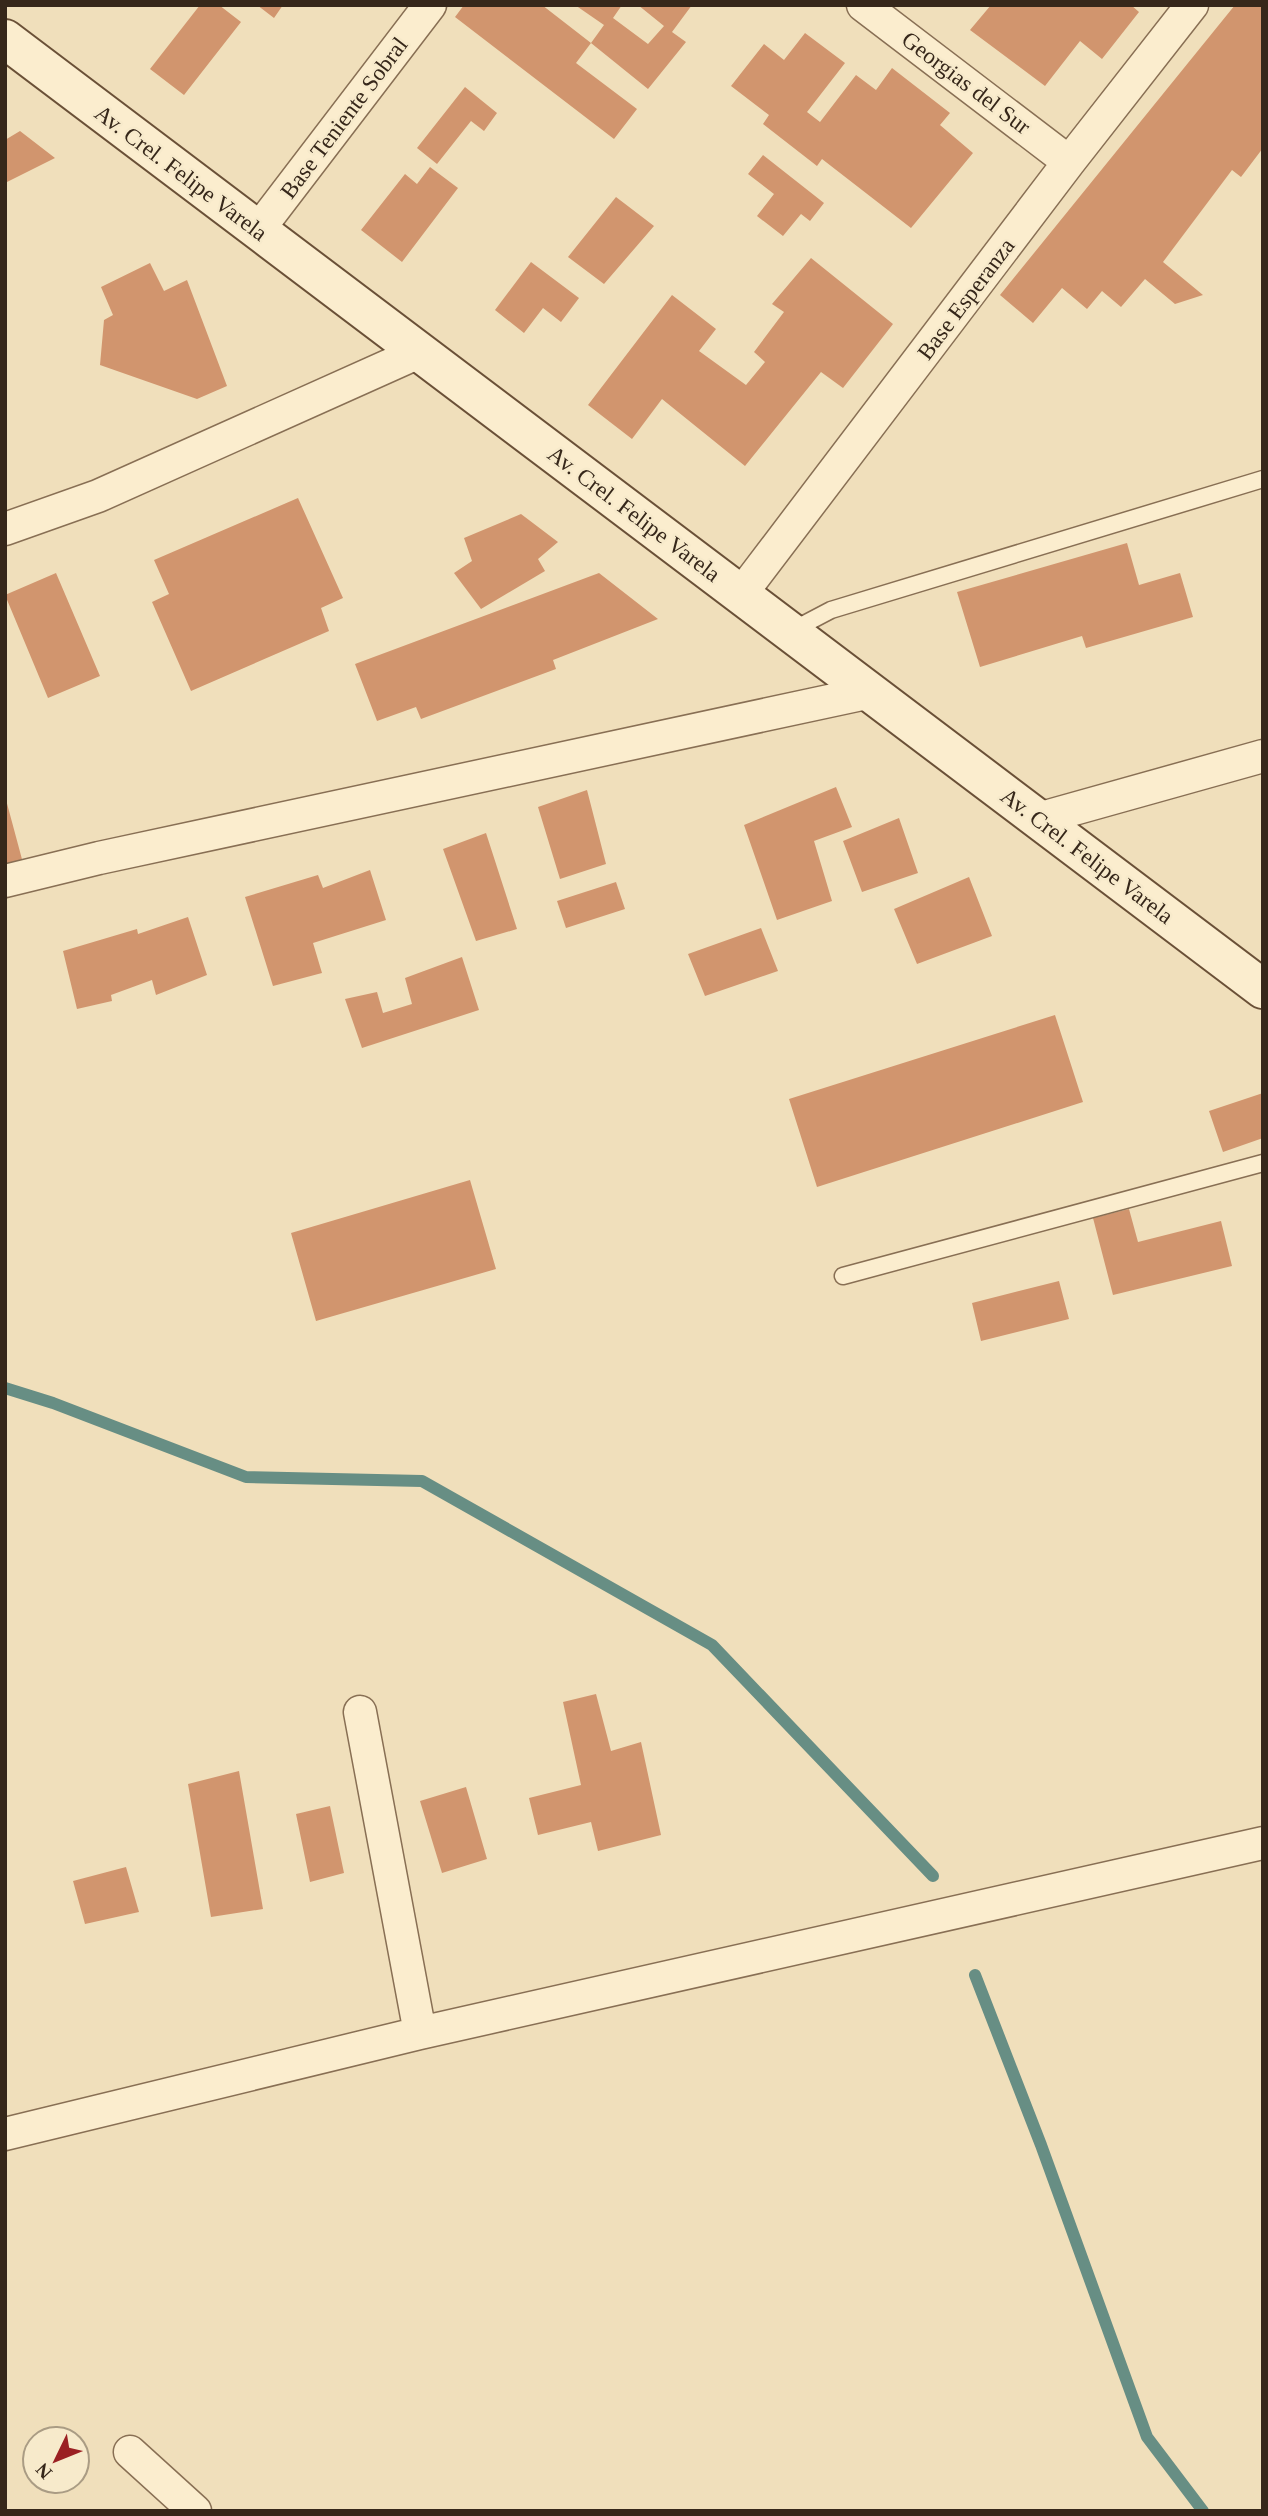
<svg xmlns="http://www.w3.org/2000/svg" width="1268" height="2516" font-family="Georgia,serif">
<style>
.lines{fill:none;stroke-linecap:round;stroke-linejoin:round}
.stream{stroke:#678e84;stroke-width:12}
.building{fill:#d1956e}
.service-casing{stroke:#886f54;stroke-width:19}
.minor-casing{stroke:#886f54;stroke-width:35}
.secondary-casing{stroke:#6a5037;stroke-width:42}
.service{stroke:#fbedce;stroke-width:16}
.minor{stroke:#fbedce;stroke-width:32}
.secondary{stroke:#fbedce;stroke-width:38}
.labels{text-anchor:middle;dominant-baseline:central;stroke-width:5;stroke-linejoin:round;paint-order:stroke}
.street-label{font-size:23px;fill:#36271a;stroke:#f7eacb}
</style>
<rect width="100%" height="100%" fill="#f0dfbb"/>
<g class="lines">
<path class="stream" d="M5,1388L53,1403L246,1477L422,1481L712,1645L933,1876
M975,1975L1041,2145L1147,2437L1203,2511"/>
</g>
<path class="building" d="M200,5H219L241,22L184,95L150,69Z
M257,5H283L274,18Z
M464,5H542L591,43L576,63L637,109L614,139L455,17Z
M575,5H622L613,18L648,44L664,26L638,5H692L672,32L686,42L648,89L591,43L604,25Z
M991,5H1131L1139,12L1102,59L1080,41L1045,86L970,30Z
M1235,5H1263V148L1241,177L1232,170L1163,262L1203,295L1175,304L1145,279L1121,307L1102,291L1087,309L1062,288L1033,323L1000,295Z
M805,33L845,63L807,112L820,122L856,75L876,90L892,68L950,113L940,125L973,153L911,228L822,159L817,166L763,124L769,115L731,86L764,44L784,60Z
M465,87L497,113L484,131L471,121L437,164L417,148Z
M20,131L55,158L5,183V140Z
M763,155L824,203L810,221L801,214L783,236L757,216L774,194L748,174Z
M430,167L458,188L402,262L361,230L405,174L417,184Z
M616,197L654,226L604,284L568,257Z
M811,258L893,324L843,388L821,372L745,466L662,399L632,439L588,405L672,295L716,329L699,351L746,385L765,362L754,352L784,312L772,304Z
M531,262L579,298L561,322L543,308L524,333L495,310Z
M150,263L164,291L187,280L227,386L197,399L100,365L104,320L113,315L101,287Z
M298,498L343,598L321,608L329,631L191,691L152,602L169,594L154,560Z
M521,514L558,542L538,559L545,571L481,609L454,573L472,561L464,538Z
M1127,543L1139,585L1180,573L1193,617L1086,648L1082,636L980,667L957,592Z
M56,573L100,676L48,698L5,595Z
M599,573L658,619L553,660L556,669L421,719L416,707L377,721L355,664Z
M836,787L852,827L814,841L832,901L777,920L744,825Z
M587,790L606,864L560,879L538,807Z
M5,796L23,863L5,867Z
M899,818L918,873L862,892L843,841Z
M486,833L517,929L476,941L443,849Z
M370,870L386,920L313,943L322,973L273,986L245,897L318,875L323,888Z
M969,877L992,936L917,964L894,909Z
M616,882L625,909L566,928L557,901Z
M188,917L207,975L156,995L152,980L111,995L112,1001L77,1009L63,951L137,929L138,934Z
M761,928L778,971L705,996L688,954Z
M462,957L479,1010L362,1048L345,999L377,992L383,1013L412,1004L405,978Z
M1055,1015L1083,1102L817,1187L789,1099Z
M1263,1093V1138L1223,1152L1209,1111Z
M470,1180L496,1269L316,1321L291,1233Z
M1129,1209L1138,1242L1221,1221L1232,1266L1113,1295L1093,1218Z
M1059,1281L1069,1319L981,1341L972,1303Z
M596,1694L611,1751L641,1742L661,1835L598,1851L591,1822L538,1835L529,1798L581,1785L563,1702Z
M239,1771L263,1909L211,1917L188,1784Z
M466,1787L487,1859L442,1873L420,1801Z
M330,1806L344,1873L310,1882L296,1814Z
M126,1867L139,1912L85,1924L73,1881Z"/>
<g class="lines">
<defs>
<path id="service" d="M791,631L831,610L1263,479
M843,1276L1263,1163"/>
<path id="minor" d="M863,5L1069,162
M258,230L430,5
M5,529L98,496L417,353
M741,594L1069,162L1192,5
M1038,819L1263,756
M5,881L99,858L871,692
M360,1712L420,2033
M5,2134L420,2033L1263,1843
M130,2452L195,2511"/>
<path id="secondary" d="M5,39L1263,989"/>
</defs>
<use href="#service" class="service-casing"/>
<use href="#minor" class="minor-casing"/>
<use href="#secondary" class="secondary-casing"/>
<use href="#service" class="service"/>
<use href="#minor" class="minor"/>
<use href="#secondary" class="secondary"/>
</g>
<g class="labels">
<g class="street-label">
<text transform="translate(966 83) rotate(37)">Georgias del Sur</text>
<text transform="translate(344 118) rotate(-53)">Base Teniente Sobral</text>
<text transform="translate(181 173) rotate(37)">Av. Crel. Felipe Varela</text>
<text transform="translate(966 299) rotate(-53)">Base Esperanza</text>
<text transform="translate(634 514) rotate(37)">Av. Crel. Felipe Varela</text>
<text transform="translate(1087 856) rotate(37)">Av. Crel. Felipe Varela</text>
</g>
</g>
<rect width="1268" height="2516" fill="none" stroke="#36271a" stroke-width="14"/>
<g transform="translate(56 2460) rotate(227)"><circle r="33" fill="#f7eacb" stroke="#aa9c84" stroke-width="2"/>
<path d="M0-5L12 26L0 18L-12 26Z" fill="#9b2023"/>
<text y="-10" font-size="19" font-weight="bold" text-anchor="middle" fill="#36271a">N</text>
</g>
</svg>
